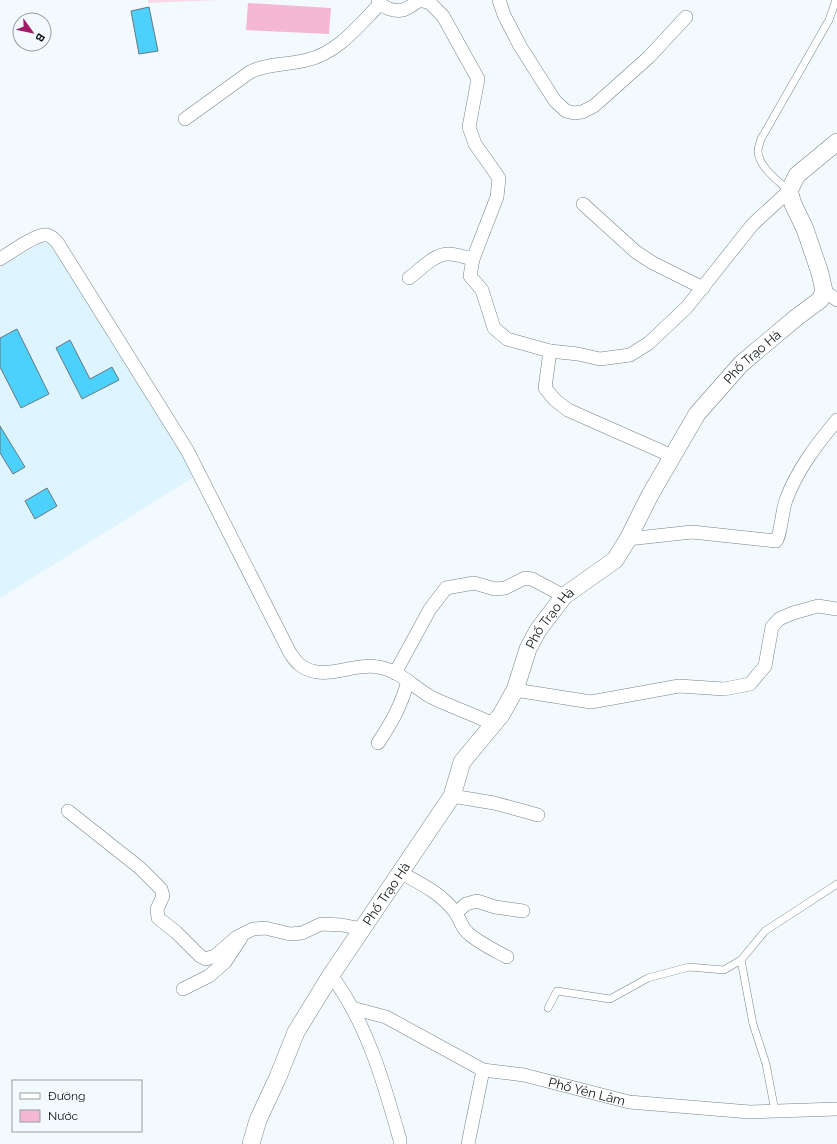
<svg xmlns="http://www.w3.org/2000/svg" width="837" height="1144" font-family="Raleway,sans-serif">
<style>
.built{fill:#def4fe}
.green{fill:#f9d9e6}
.water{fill:#f5b8d2}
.building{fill:#4cd1fd;stroke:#66787e}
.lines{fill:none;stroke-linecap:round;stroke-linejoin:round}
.service-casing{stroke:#72848b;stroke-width:8}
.minor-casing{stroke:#72848b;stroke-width:14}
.tertiary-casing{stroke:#72848b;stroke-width:18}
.service{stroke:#fff;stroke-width:7}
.minor{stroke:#fff;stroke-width:13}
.tertiary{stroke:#fff;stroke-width:17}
.labels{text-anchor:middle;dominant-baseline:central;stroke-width:3;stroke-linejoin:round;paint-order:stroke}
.street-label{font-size:13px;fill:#0c1316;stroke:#f3fafe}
</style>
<rect width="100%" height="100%" fill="#f3fafe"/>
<path class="built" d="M54,235L197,475L0,598V267Z"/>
<path class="green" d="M148,0H218L148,3Z"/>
<path class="water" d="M248,3L331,8L329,34L246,30Z"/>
<path class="building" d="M149,7L158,51L139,54L131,11Z
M17,329L49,394L21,408L0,367V338Z
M70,340L90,379L112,367L119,380L82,399L56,348Z
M0,426L25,467L13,474L0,453Z
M47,488L57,506L35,519L25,501Z"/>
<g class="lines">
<defs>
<path id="service" d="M788,190C778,181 758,166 758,151C758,147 760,143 761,139L829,20L836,0
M741,960L753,1024L766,1064L775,1111
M548,1008L557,991L610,999L648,978L689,967L724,970L741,960L765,931L837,884"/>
<g id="minor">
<path d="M378,0C382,8 395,12 403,10C409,8 415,3 420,0L430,3L443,16L478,79L469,127L475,144L499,178L497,197L473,259L470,276L482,290L494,328L507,339L550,351L545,388L555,400L568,410L672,456"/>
<path d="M499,0L504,15L520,46L555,101L566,111L574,113L582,112L594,106L649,57L686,17"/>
<path d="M185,119L250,72C268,63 288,65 307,60C338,53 359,25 380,4"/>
<path d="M583,204L636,252L653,263L703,288"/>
<path d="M0,259C10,253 33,236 44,235C49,234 53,238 57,242L187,450L290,653C293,657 296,662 300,665C324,683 352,662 378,667C399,670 413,687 431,697C451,707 473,714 493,724"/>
<path d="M409,278C420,270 434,254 448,254C456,254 465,257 473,259"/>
<path d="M824,291L837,300"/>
<path d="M550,351L578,354L600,359L630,355L649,343L687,307L753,224L789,191"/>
<path d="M628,539L692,532L776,541C781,535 782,510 786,500C797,470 817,444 837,420"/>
<path d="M395,673L430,609L446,588L474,583L495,589L505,588L525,578L532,579L564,596"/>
<path d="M515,690L591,702L679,686L724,689L750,684L765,666L772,627L779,619L793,613L818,606L837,609"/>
<path d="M378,743C392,722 401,706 408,681"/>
<path d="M452,796L494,803L538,815"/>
<path d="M68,811L140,868L161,889L163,896L157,909L158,918L176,932L200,956L206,959L215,956L237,937L253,929L265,928L290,934L302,933L321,924L342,925L362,929"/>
<path d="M401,873C420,883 442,894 455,912C460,919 461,927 468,933C479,943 494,950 507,957"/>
<path d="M456,913L466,904L477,901L495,907L523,911"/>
<path d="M331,975C367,1023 384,1083 400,1140V1144"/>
<path d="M183,989L209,976L225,962L241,938"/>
<path id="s1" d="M352,1008L386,1017L483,1070L524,1075L629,1102L750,1112L837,1109"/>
<path d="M468,1144L483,1070"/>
</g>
<g id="tertiary">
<path id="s2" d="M251,1144L258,1120L278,1077L296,1032L331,975L452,796L462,762L501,715L515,690L528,649L538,630L564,596L615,560L628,539L650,495L697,414L741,364L797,317L820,300L824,291L820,273L805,229L793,204L789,191L797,175L837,142"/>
</g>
</defs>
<use href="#service" class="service-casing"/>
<use href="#minor" class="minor-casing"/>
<use href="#tertiary" class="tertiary-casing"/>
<use href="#service" class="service"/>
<use href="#minor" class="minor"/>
<use href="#tertiary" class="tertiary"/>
</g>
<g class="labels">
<g class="street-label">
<text stroke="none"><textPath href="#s2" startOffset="946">Phố Trạo Hà</textPath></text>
<text stroke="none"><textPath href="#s2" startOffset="610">Phố Trạo Hà</textPath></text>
<text stroke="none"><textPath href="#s2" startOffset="286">Phố Trạo Hà</textPath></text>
<text stroke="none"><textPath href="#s1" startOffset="252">Phố Yên Lâm</textPath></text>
</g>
</g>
<rect x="12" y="1080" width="130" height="52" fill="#f3fafe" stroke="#979ea1"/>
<rect x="20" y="1093" width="20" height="6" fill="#ffffff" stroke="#979ea1"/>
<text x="48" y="1100" font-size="12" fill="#0c1316">Đường</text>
<rect x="20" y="1110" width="20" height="12" fill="#f5b8d2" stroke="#979ea1"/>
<text x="48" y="1120" font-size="12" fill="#0c1316">Nước</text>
<g transform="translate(32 32) rotate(123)"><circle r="19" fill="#f3fafe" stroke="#979ea1"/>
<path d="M0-3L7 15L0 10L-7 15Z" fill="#a11b68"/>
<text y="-6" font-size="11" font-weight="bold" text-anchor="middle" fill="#0c1316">B</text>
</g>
</svg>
